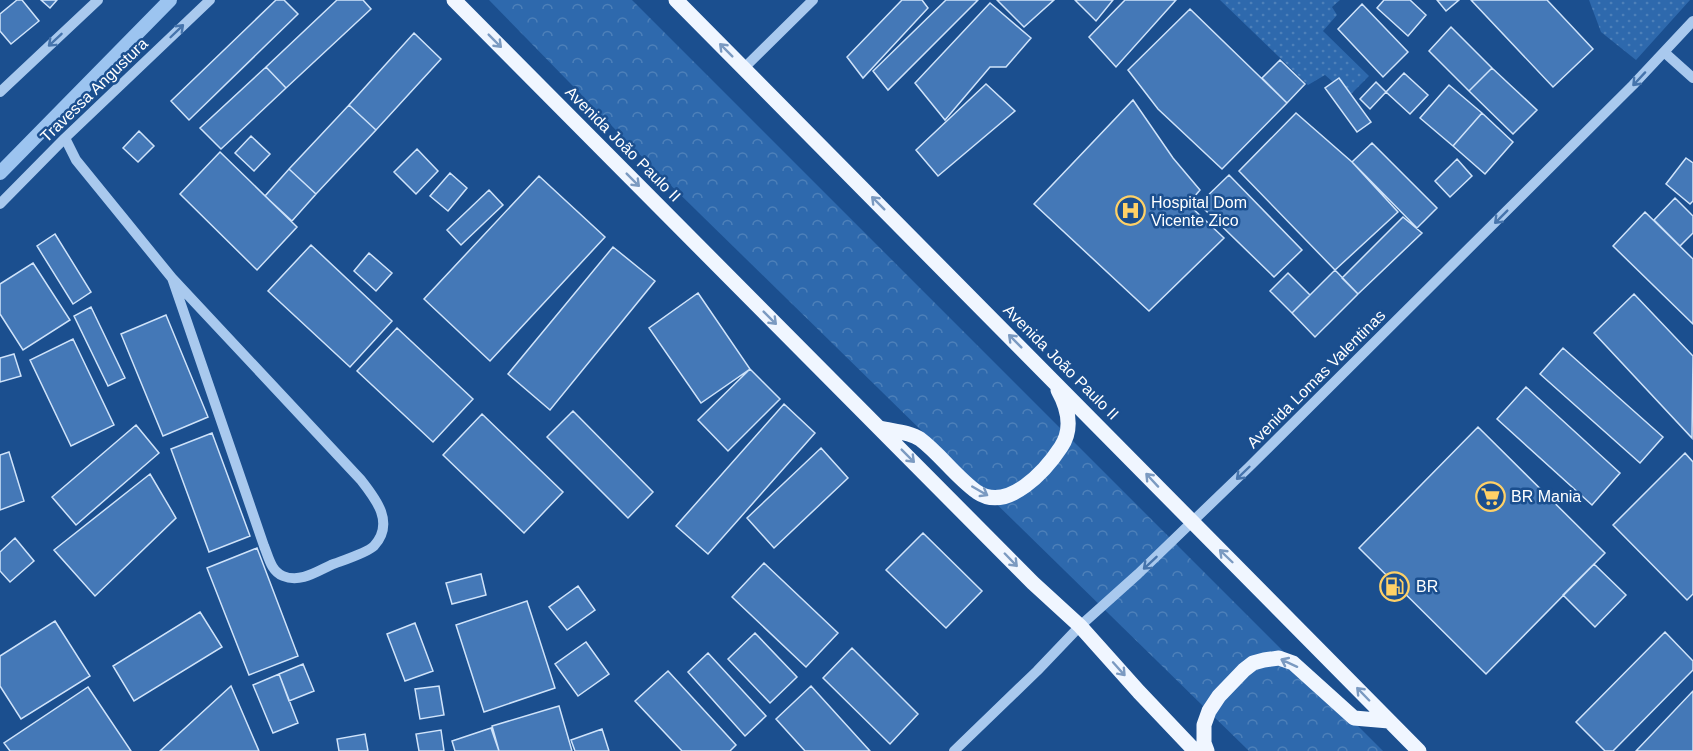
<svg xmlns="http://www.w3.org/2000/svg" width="1693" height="751" font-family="Arial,sans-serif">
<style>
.grass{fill:url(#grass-dots)}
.forest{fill:url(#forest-crowns)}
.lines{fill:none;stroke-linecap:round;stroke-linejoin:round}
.stream{stroke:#9cc4f0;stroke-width:14}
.building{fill:#4478b7;stroke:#cfe3fa;stroke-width:1.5}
.minor{stroke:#a9c9ee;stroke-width:10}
.major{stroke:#f0f6ff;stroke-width:15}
.oneway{stroke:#4674ac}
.oneway2{stroke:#7b9ac1}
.labels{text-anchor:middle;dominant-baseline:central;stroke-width:5;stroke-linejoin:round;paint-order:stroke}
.street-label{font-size:16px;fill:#fff;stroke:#1b4f8f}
.poi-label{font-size:16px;fill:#fff;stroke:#1b4f8f;text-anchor:start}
</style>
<defs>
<pattern id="grass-dots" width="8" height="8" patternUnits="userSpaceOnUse" patternTransform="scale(1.5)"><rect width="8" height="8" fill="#2e69ad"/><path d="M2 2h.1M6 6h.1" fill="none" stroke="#4d80b9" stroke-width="1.8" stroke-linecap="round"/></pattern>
<pattern id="forest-crowns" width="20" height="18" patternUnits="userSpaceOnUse" patternTransform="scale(1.5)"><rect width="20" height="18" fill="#2e69ad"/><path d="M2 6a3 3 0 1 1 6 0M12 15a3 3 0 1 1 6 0" fill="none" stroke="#4d80b9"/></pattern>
</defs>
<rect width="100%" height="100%" fill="#1b4f8f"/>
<path class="grass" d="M1220,0H1340L1332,7L1337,15L1323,31L1369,76L1349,96L1325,75L1308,85Z
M1589,0H1690L1636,60L1601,32Z"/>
<path class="forest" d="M489,0H632L1383,751H1249L651,166Z"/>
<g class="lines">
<path class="stream" d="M0,173L170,0"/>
</g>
<path class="building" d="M17,0H22L39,21L11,44L0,31V14Z
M41,0H57L50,8Z
M276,0H284L298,14L189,120L171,101Z
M337,0H363L371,9L286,88L266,67Z
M902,0H922L928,8L863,78L847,57Z
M946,0H978L888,90L873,71Z
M997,0H1054L1024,27Z
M1075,0H1113L1096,21Z
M1125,0H1176L1116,67L1089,37Z
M1384,0H1410L1426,15L1408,36L1377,8Z
M1437,0H1459L1446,11Z
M1471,0H1547L1593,49L1553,87Z
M990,3L1031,38L1006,67H990L945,120L915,83Z
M1362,4L1408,52L1383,77L1338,29Z
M1190,9L1287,103L1222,169L1158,109L1128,70Z
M1451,27L1492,68L1469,91L1429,51Z
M414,33L441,59L376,130L349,105Z
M1280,60L1305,84L1287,103L1262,78Z
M266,67L286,88L221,149L200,128Z
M1492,68L1537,110L1513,134L1469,91Z
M1404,73L1428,95L1410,114L1386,92Z
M1339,78L1371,122L1357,132L1325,88Z
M1376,82L1386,92L1370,109L1360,99Z
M986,84L1015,111L938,176L916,150Z
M1449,85L1482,113L1453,146L1420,118Z
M1133,100L1173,158L1200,190L1188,204L1224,238L1149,311L1034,204Z
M349,105L376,130L316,194L289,169Z
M1296,113L1352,162L1398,212L1335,270L1239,171Z
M1482,113L1513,142L1485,174L1453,146Z
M139,131L154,146L138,162L123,148Z
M251,136L270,154L254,171L235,153Z
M1372,143L1437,208L1417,228L1352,162Z
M417,149L438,171L416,194L394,172Z
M220,152L297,227L257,270L180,194Z
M1686,158L1693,163V201L1690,204L1666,184Z
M1457,159L1472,176L1450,197L1435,181Z
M289,169L316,194L292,221L265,196Z
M450,173L467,188L448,211L430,196Z
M1229,175L1302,250L1274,277L1199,204Z
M539,176L605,237L490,361L424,299Z
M489,190L503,205L461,245L447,230Z
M1675,198L1693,216V233L1680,246L1654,220Z
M1645,212L1693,259V324L1613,246Z
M1403,217L1422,233L1358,294L1342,278Z
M55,234L91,292L73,304L37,246Z
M311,245L392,321L350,367L268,291Z
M613,247L655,281L550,410L508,374Z
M369,253L392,273L376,291L354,271Z
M33,263L70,320L23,350L0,314V284Z
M1335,270L1358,294L1315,337L1292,313Z
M1288,273L1310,295L1292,313L1270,291Z
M698,293L750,369L701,403L649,328Z
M1634,294L1693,356L1692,438L1594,333Z
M91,307L125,378L108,386L74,316Z
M166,315L208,417L163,436L121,334Z
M397,328L473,399L433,442L357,371Z
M73,339L114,425L71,446L30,360Z
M1563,348L1663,437L1640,463L1540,374Z
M14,354L21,376L0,382V358Z
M750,369L780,399L728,451L698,420Z
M1526,387L1620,473L1592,505L1497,419Z
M784,404L815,433L708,554L676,526Z
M573,411L653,492L628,518L547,437Z
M482,414L563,492L524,533L443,455Z
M136,425L159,453L76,525L52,497Z
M1478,427L1605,553L1486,674L1359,548Z
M212,433L250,536L209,552L171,449Z
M821,448L848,478L774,548L747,518Z
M9,452L24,501L0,510V455Z
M1685,453L1693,462V594L1687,600L1613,525Z
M150,474L176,518L95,596L54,550Z
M923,533L982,591L946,628L886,570Z
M15,538L34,561L10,582L0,571V552Z
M257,548L298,656L249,675L207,568Z
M764,563L838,633L806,667L732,597Z
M1594,564L1626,595L1595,627L1563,595Z
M481,574L486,595L452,604L446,583Z
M578,586L595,610L567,630L549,607Z
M527,601L555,688L484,712L456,625Z
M200,612L222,647L134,701L113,666Z
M55,621L90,676L21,719L0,686V656Z
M415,623L433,671L405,681L387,634Z
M1665,632L1693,661V670L1613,751H1605L1576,722Z
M755,633L797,677L770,703L728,659Z
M586,642L609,674L578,696L555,664Z
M852,648L918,714L890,744L823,678Z
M708,653L766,716L745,736L688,672Z
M303,664L314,691L289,701L279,674Z
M668,671L736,745L730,751H682L635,701Z
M279,674L298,723L273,733L253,685Z
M231,686L259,751H160Z
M439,686L444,715L420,719L415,689Z
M811,686L870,751H805L776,719Z
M88,687L131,751H10L4,743Z
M1693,691V751H1636Z
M559,706L572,751H499L492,726Z
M491,728L499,751H455L452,741Z
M602,729L609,751H575L571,740Z
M441,730L444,751H419L416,734Z
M365,734L368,751H339L337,739Z"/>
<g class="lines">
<path class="minor" d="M1664,52L1693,78
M744,68L813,0
M0,92L98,0
M65,138L76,160L172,278L361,480C376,499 395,523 374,546C367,553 341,561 331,565C316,572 300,583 283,576C271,571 269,558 264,546L172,278
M0,204L65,138L210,0
M954,751L1037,671L1080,626L1138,574L1249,467L1633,85L1693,21"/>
<path class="major" d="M454,0L1033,583L1080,626L1139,692L1195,751
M676,0L1419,751
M880,428C892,431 910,432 920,439C940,454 956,477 977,492C1008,513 1046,470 1061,447C1073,429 1068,408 1058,390
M1207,751L1204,743V725L1209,711L1219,696L1244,670L1253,663L1264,660L1279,658L1293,663L1354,718L1389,721"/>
</g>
<defs><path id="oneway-shaft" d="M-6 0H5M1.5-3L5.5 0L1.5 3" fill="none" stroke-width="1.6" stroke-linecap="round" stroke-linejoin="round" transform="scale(1.5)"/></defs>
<g class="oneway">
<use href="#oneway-shaft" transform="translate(177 31) rotate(-44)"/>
<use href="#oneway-shaft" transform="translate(55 40) rotate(137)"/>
<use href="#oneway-shaft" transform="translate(1639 79) rotate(133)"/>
<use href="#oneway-shaft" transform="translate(1501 217) rotate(135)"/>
<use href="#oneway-shaft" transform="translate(1243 473) rotate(136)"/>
<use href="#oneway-shaft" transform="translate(1150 563) rotate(137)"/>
</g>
<g class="oneway2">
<use href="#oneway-shaft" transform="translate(495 41) rotate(45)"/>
<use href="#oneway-shaft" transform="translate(726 50) rotate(-135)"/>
<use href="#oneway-shaft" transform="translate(633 180) rotate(45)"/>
<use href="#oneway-shaft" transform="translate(878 203) rotate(-135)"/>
<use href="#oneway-shaft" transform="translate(770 318) rotate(45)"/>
<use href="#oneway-shaft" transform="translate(1015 341) rotate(-135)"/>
<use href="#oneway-shaft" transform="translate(908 456) rotate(45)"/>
<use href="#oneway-shaft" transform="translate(1152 480) rotate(-133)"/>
<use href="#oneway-shaft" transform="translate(980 491) rotate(30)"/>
<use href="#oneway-shaft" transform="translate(1226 556) rotate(-136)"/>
<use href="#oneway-shaft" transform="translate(1011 560) rotate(46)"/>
<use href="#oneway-shaft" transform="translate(1289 663) rotate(-155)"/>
<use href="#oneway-shaft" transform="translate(1119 669) rotate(48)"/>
<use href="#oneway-shaft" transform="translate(1363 694) rotate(-134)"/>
</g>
<defs>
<symbol id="hospital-ring" viewBox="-11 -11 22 22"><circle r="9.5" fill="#1b4f8f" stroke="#ffd166" stroke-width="1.5"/><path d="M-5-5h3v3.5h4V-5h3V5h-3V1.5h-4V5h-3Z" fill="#ffd166"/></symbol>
<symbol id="supermarket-ring" viewBox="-11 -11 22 22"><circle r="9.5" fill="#1b4f8f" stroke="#ffd166" stroke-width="1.5"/><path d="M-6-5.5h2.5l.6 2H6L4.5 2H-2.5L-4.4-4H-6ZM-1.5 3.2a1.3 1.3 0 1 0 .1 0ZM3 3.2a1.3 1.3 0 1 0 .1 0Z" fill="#ffd166"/></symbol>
<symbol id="fuel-ring" viewBox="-11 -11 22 22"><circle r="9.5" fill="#1b4f8f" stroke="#ffd166" stroke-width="1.5"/><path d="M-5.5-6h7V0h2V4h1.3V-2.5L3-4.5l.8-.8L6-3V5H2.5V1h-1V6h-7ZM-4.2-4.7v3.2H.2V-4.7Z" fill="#ffd166"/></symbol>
</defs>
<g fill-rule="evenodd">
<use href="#hospital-ring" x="1114" y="194" width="33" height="33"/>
<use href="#supermarket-ring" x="1474" y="480" width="33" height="33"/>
<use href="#fuel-ring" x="1378" y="570" width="33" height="33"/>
</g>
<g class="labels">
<g class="street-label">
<text transform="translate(94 90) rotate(-44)">Travessa Angustura</text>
<text transform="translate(623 144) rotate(45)">Avenida João Paulo II</text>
<text transform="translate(1061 362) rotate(45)">Avenida João Paulo II</text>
<text transform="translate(1316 379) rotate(-45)">Avenida Lomas Valentinas</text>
</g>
<g class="poi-label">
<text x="1151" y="202">Hospital Dom<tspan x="1151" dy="18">Vicente Zico</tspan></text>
<text x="1511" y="496">BR Mania</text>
<text x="1416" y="586">BR</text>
</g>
</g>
</svg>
